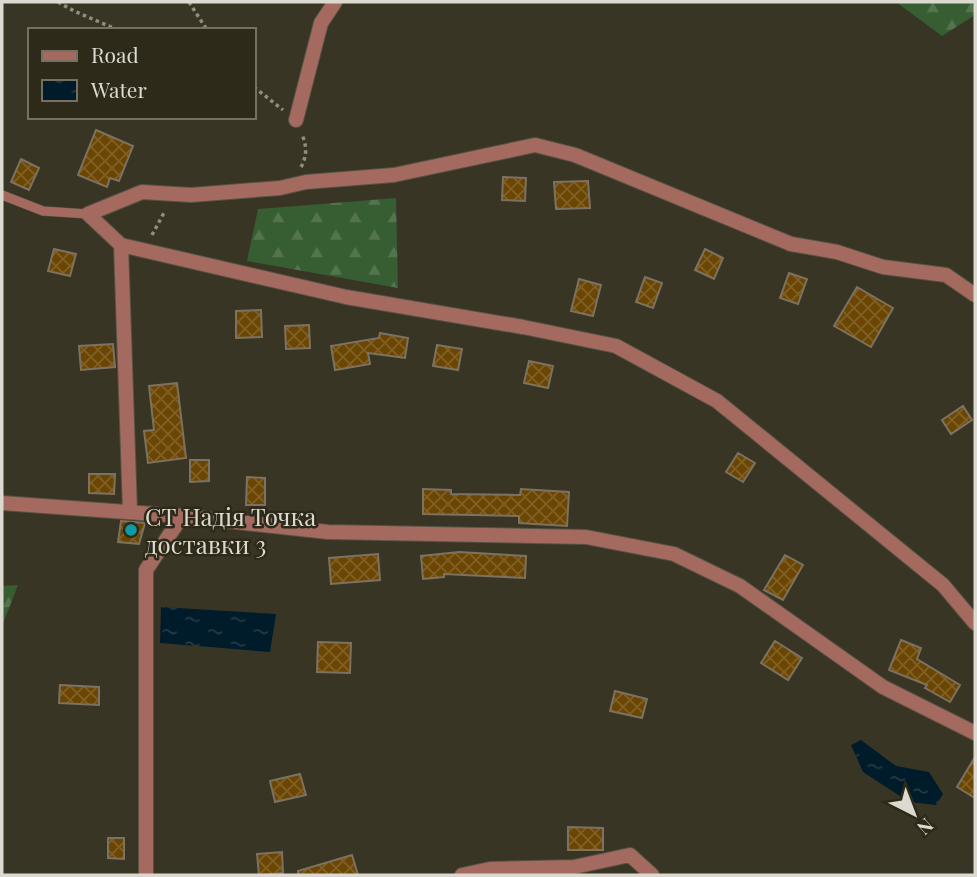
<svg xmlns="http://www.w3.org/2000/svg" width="977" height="877" font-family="'Playfair Display',serif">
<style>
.forest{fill:url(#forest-firs)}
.water{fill:url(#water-ripples)}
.building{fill:url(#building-cross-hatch);stroke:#7d7161;stroke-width:2}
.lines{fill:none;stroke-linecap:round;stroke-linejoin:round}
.lane-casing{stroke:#565343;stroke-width:10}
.street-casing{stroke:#565343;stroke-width:16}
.path{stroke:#918e81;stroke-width:3.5;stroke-dasharray:3.5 3.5;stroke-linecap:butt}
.lane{stroke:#a46a5f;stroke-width:9}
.street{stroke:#a46a5f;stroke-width:14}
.culture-dot{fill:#0f9aa8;stroke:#2e2a1a;stroke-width:2.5}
.labels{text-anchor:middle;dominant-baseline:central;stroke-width:5;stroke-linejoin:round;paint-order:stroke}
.poi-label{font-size:24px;fill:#dcdad0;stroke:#2e2a1a;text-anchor:start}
</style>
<defs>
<pattern id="forest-firs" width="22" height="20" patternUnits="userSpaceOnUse" patternTransform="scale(1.75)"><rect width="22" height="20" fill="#375d32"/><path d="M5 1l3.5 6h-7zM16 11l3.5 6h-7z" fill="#53744f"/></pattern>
<pattern id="water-ripples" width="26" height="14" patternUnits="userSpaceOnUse" patternTransform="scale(1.75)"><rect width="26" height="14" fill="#001b29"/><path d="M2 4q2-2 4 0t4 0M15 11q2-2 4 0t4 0" fill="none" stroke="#253c47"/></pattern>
<pattern id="building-cross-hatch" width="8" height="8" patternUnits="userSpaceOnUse" patternTransform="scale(1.75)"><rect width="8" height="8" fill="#6b4602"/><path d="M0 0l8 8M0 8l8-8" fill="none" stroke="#806026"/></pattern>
</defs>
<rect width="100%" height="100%" fill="#383524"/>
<path class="forest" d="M896,2H975V15L942,36Z
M396,198L398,288L247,261L258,209Z
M18,585L2,626V586Z"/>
<path class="water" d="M161,607L276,614L270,652L160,643Z
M861,740L896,766L929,772L943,794L936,805L909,802L863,772L851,745Z"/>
<path class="building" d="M96,130L133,146L119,181L110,178L107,187L78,175Z
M21,159L39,168L29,190L11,182Z
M503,177L526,178L525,201L502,200Z
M588,181L590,208L556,209L554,182Z
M54,249L76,254L70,276L48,271Z
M705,249L723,258L714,279L695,270Z
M789,273L807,279L798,304L780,298Z
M645,277L662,283L653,308L636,302Z
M579,279L601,285L593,316L571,311Z
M857,287L893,308L871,347L834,326Z
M261,310L262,337L236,338V311Z
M309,325L310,348L286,349L285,326Z
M380,333L408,338L405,358L368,353L370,364L335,370L331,346L379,338Z
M113,344L115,367L81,370L79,346Z
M437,345L462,349L458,370L433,366Z
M529,361L553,366L548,388L524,383Z
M177,383L186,458L148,463L144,431L154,430L149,386Z
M963,406L972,420L951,434L942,420Z
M738,453L755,463L743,482L726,472Z
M190,460H209V481L190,482Z
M89,474H115L114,494L89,493Z
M247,477L265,478V505H246Z
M423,489L451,490V494L520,495L521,489L569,492L567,526L519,523V516L423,514Z
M121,521L145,523L139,544L118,542Z
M459,552L526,556L525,578L444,574V577L423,579L421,556Z
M378,554L380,580L331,584L329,558Z
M785,555L803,565L783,600L764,590Z
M901,640L921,648L917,659L960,685L950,702L925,688L927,685L889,670Z
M775,641L802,658L788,680L761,663Z
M318,642L351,643L350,673L317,672Z
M60,685L99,687V705L59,703Z
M615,691L647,699L642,718L610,711Z
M975,757V798L957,787Z
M300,774L306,795L275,802L270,781Z
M568,827L603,828V850H568Z
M108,838H124V859L108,858Z
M282,852L283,873L259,875L257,854Z
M352,855L358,875H298V871Z"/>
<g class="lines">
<defs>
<path id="lane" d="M2,195L43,211L88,214"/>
<path id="street" d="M296,120L321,23L335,2
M121,245L130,512
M975,295L946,275L883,267L837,252L791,244L575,155L535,145L394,175L306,182L280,188L191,195L142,192L88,214L121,245L346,297L523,327L616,346L717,401L943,585L975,623
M2,503L182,516L328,532L586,537L674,554L740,586L883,687L975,733
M146,875V570L182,516
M462,875L490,869L574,867L630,855L652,875"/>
</defs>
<use href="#lane" class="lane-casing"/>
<use href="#street" class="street-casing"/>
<path class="path" d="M58,2L74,11L118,30
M189,2L207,30
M254,87L283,110
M301,167C307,157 307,145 302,135
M152,235L165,211"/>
<use href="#lane" class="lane"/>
<use href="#street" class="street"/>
</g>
<circle class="culture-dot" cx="131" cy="530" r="7"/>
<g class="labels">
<g class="poi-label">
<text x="145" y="516">СТ Надія Точка<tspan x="145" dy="28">доставки 3</tspan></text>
</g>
</g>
<rect width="977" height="877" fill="none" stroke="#dcdad0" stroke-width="7"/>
<rect x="28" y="28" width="228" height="91" fill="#2e2a1a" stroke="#747063" stroke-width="2"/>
<rect x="42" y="51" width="35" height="10" fill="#a46a5f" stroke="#747063" stroke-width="2"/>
<text x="91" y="63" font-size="21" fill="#dcdad0">Road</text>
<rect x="42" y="80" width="35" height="21" fill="url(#water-ripples)" stroke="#747063" stroke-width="2"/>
<text x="91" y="98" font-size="21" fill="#dcdad0">Water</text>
<g transform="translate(914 814) rotate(138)" stroke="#2e2a1a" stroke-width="5" paint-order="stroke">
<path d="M0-5L12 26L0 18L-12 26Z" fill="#dcdad0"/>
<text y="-10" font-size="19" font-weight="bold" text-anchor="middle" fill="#dcdad0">N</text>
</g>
</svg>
